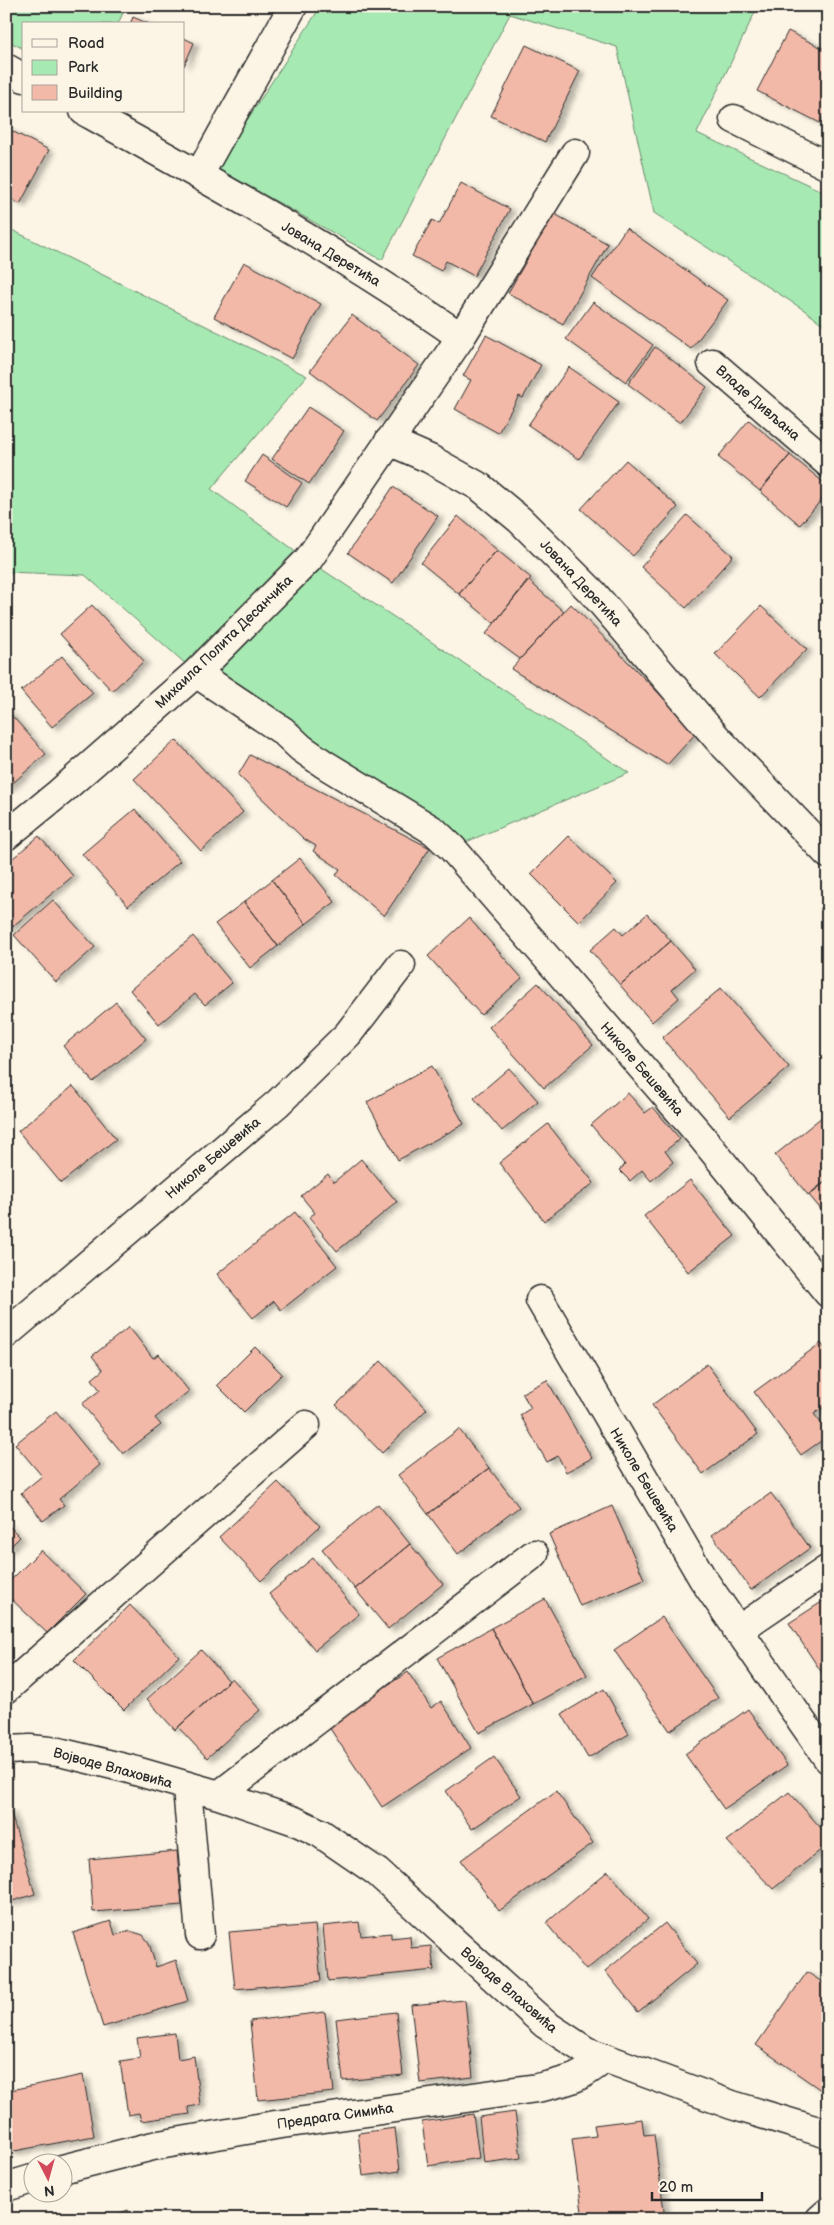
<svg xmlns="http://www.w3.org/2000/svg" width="834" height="2225" font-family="'Balsamiq Sans',sans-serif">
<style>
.green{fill:#a7e9b2;stroke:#698a6e}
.building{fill:#f2b9a8;stroke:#2b2b2b;filter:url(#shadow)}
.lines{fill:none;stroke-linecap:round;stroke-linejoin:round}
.minor-casing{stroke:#2b2b2b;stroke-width:31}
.minor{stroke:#fcf5e5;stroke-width:28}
.labels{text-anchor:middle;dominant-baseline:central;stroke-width:4.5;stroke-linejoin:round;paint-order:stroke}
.street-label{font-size:14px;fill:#2b2b2b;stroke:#fcf5e5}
</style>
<defs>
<filter id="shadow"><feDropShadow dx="5.5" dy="3" stdDeviation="2.5" flood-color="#0004"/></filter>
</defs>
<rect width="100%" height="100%" fill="#fcf5e5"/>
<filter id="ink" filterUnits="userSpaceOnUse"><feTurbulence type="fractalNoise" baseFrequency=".02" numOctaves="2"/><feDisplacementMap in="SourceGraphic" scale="10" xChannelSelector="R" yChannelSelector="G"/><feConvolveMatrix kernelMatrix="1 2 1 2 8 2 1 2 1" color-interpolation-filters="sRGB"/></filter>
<g filter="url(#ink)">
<path class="green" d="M6,6H126L118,24H24V49L6,40Z
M321,6H758L697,133L828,194V328L804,310L654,213L617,47L510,14L382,260L216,168Z
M6,227L307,376L211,489L308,560L629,773L452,848L196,673L85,575L6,572Z"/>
<path class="building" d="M133,17L149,24H130Z
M788,31L828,51V109L820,123L757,91Z
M184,38L194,43L184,66Z
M526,45L580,71L545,142L491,116Z
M6,128L49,150L20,204L6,196Z
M461,183L510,209L474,276L446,261L441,271L412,256L432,220L439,224Z
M553,213L608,244L563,324L508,293Z
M626,228L728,300L691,349L592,278Z
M244,262L321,304L292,359L214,317Z
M593,302L653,345L626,382L566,339Z
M352,315L419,365L377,421L310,371Z
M486,335L541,365L523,398L519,396L498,433L455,409L471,380L463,376Z
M655,347L707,387L680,423L628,384Z
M569,367L619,402L579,459L528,425Z
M308,407L344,431L309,484L272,459Z
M749,420L790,455L760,491L718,457Z
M262,455L302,483L286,507L245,481Z
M790,455L828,486V492L800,525L760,491Z
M626,460L678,507L633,556L581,509Z
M393,487L438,516L393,583L348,553Z
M687,515L733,556L686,608L641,567Z
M458,516L497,550L459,594L421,563Z
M497,550L531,578L494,623L459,594Z
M528,580L564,612L520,659L486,634Z
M571,604L697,732L667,765L511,669Z
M92,605L144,661L112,691L60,634Z
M761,606L807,649L760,697L715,654Z
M62,656L93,693L52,727L21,691Z
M6,709L46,754L6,789Z
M176,740L243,812L201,851L134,779Z
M250,755L430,848L384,916L336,875L340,869L313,851L316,846L304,839L238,775Z
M135,809L180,861L128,906L82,854Z
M39,836L73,876L7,931L6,864Z
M569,836L617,883L579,922L531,874Z
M300,858L335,902L306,924L272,880Z
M272,880L306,924L278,946L244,902Z
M53,900L95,947L56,982L14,935Z
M244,902L278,946L250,968L215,924Z
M647,914L671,941L620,985L590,950L616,927L623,935Z
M469,918L522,978L481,1015L428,956Z
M193,936L232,983L205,1005L195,994L159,1024L130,990Z
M671,941L695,969L672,989L679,998L652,1022L620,985Z
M538,983L593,1045L544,1088L489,1027Z
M721,988L789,1067L730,1117L662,1038Z
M116,1002L146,1039L93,1082L63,1046Z
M432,1066L464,1124L398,1160L367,1102Z
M509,1068L538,1101L502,1131L474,1098Z
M73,1086L116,1139L61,1183L18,1131Z
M628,1093L645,1113L653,1107L680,1139L665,1151L673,1162L651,1181L642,1170L630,1181L619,1170L625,1165L591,1125Z
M828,1112V1179L808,1195L775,1155Z
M548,1124L594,1183L544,1221L499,1163Z
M361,1159L397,1202L337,1251L309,1217L315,1213L301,1196L328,1174L334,1182Z
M690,1180L735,1236L688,1272L644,1216Z
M828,1180V1218L809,1195Z
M295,1212L337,1266L281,1310L274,1301L253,1318L217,1274Z
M129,1327L153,1358L159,1354L189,1391L155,1418L161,1425L123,1454L82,1404L100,1390L92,1379L103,1370L92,1356Z
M821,1343L828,1353V1404L814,1414L828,1432V1436L801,1455L754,1392Z
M255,1347L282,1374L244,1412L217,1385Z
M381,1361L427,1409L382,1453L336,1405Z
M707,1364L758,1434L703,1474L652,1405Z
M547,1380L592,1458L566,1472L558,1456L547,1462L520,1415L531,1408L522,1393Z
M56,1411L100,1465L59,1499L64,1505L43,1521L21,1493L42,1476L15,1444Z
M459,1429L489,1468L428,1514L398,1475Z
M489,1468L519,1507L458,1554L428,1514Z
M278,1482L320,1526L261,1581L219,1537Z
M771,1493L810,1548L751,1590L712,1535Z
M378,1504L410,1544L355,1589L322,1549Z
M612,1506L644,1579L580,1606L549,1534Z
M6,1523L20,1537L6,1551Z
M410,1544L443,1584L388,1629L355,1589Z
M41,1550L86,1594L47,1633L6,1594V1585Z
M313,1558L359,1614L315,1650L269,1594Z
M828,1598V1682L789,1623Z
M545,1599L587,1675L533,1704L491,1628Z
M130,1605L179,1656L124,1710L74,1660Z
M662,1617L718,1698L670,1731L614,1650Z
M491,1628L533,1704L479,1733L437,1658Z
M201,1650L229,1681L175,1730L147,1699Z
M408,1672L431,1708L441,1701L471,1748L382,1807L327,1724Z
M232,1678L260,1710L207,1758L178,1727Z
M604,1689L629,1734L588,1758L562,1714Z
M748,1709L787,1765L724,1809L685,1754Z
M494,1757L521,1796L472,1829L446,1791Z
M556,1791L593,1843L499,1911L461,1860Z
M789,1792L828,1836V1844L773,1889L727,1841Z
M10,1810L35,1894L6,1903V1811Z
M177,1851L182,1905L93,1912L89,1859Z
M608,1871L648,1919L586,1970L546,1923Z
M111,1921L115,1935L130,1931L143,1935L149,1943L156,1967L176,1960L188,2001L103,2027L73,1933Z
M359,1922L361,1936L391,1933V1938L410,1936L411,1948L431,1946L434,1970L328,1981L323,1926Z
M665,1923L697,1964L638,2012L605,1971Z
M315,1925L321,1981L235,1989L229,1932Z
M807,1972L828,1986V2095L756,2045Z
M465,2000L473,2077L420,2083L411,2005Z
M325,2012L334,2092L258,2100L250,2021Z
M396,2012L403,2075L343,2081L336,2019Z
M175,2033L178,2059L194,2056L200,2105L188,2107L190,2114L141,2121L139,2113L128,2115L120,2061L140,2058L137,2038Z
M83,2075L94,2136L9,2152L6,2141V2091Z
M515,2112L521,2158L484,2163L479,2117Z
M473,2114L479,2158L428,2166L422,2122Z
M642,2119L644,2135L654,2134L665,2219H583L572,2139L596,2136L594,2125Z
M395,2128L400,2171L363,2176L358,2133Z
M128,2210L132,2219H104Z
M503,2213L504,2219H457Z"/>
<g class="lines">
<defs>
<path id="minor" d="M6,68L24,78
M84,111C212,182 341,253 461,337
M734,119L828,166
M199,175L293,6
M712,363L828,463
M389,441L430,459L480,487L520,520L594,594L717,738L828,854
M196,673L283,731L301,748L324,764L434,831L452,848L701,1136L828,1293
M6,836L59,793L196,673L308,560L461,337L575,153
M540,1300L703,1579L828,1759
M6,1334L278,1103L348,1034L401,965
M737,1631L828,1569
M6,1689L306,1425
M6,1750L30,1749L59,1752L129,1769L219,1795L295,1821L320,1833L377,1872L545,2024L586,2051L732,2105L828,2134
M187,1788L200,1935
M219,1795L534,1554
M62,2169L153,2146L275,2125L537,2088C568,2081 578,2080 604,2059
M6,2187L32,2179
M820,2219L828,2212"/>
</defs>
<use href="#minor" class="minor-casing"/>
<use href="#minor" class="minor"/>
</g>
</g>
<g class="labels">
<g class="street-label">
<text transform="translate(331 254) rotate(31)">Јована Деретића</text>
<text transform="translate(758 403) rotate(41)">Владе Дивљана</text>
<text transform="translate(581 583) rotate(47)">Јована Деретића</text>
<text transform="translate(224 642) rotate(-44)">Михаила Полита Десанчића</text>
<text transform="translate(642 1069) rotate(49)">Николе Бешевића</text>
<text transform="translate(213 1158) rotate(-40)">Николе Бешевића</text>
<text transform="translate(644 1480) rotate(59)">Николе Бешевића</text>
<text transform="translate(113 1768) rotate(15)">Војводе Влаховића</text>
<text transform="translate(509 1990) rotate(41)">Војводе Влаховића</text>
<text transform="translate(335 2116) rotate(-8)">Предрага Симића</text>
</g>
</g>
<rect width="834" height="2225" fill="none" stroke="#fcf5e5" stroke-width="25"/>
<rect x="12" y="12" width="809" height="2200" fill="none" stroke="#2b2b2b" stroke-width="2" filter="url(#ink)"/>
<rect x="22" y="22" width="162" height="90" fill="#fcf5e5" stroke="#a8a49b"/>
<rect x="32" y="39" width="25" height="8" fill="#fcf5e5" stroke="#a8a49b"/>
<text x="68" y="48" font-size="15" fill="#2b2b2b">Road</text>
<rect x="32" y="60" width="25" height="15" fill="#a7e9b2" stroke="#a8a49b"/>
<text x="68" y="72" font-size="15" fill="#2b2b2b">Park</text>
<rect x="32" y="85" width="25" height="15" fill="#f2b9a8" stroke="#a8a49b"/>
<text x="68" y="98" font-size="15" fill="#2b2b2b">Building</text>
<g transform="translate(48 2178) rotate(174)"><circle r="24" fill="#fcf5e5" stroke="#a8a49b"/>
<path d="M0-4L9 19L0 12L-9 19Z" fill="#d1495b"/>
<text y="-8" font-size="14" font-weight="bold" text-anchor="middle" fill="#2b2b2b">N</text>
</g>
<path d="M652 2192v8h110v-8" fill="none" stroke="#2b2b2b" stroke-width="2.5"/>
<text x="659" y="2192" font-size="15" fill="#2b2b2b" stroke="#fcf5e5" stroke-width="4" paint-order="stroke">20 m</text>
</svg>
